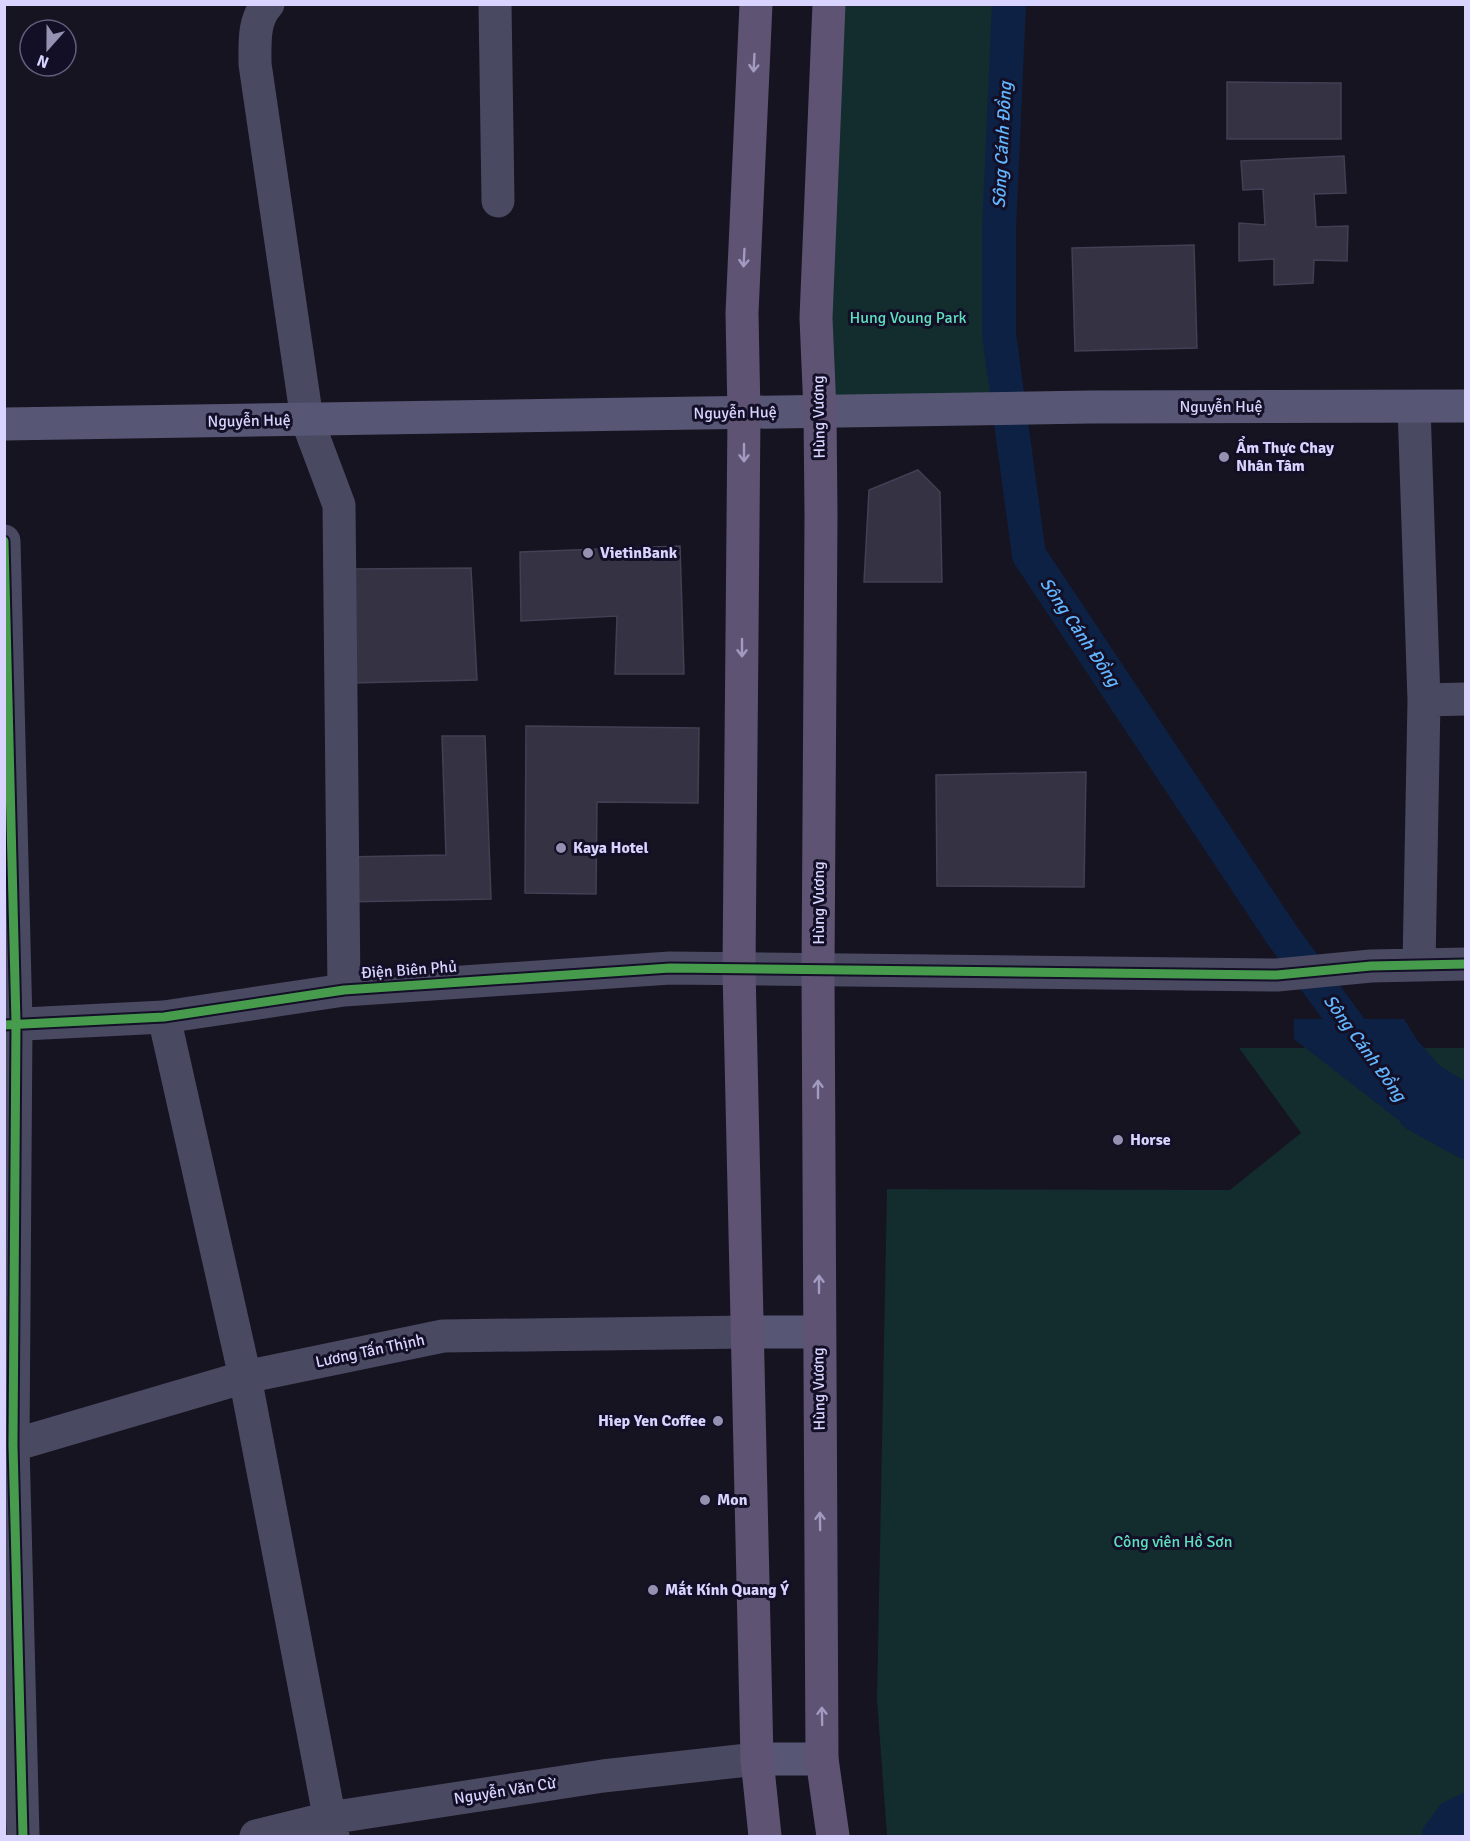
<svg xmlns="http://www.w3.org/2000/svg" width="1470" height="1841" font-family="Signika,sans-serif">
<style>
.green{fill:#132c2d}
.water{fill:#0d2144}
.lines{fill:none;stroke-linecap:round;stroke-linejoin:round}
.canal{stroke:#0d2144;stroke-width:34}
.building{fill:#343243;stroke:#433f54;stroke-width:1.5}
.street{stroke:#4a4962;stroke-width:33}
.secondary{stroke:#575674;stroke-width:33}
.primary{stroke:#5e5373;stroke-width:33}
.cycleway-casing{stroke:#130f26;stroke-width:13}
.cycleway{stroke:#469c4c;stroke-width:9}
.oneway{stroke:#a29ac0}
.poi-dot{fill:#9591b1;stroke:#130f26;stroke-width:2}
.labels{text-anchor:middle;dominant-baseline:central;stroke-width:6;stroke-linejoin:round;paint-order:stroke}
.park-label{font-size:16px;fill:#5fe0c0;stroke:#130f26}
.street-label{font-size:16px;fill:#d9d4ff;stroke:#130f26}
.poi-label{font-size:16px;font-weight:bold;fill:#d9d4ff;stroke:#130f26;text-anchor:start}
.water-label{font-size:18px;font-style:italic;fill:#62b6ff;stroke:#130f26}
</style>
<rect width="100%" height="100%" fill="#161421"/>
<path class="green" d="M829,5H1009L999,229V334L1014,408L820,411Z
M1239,1048H1465V1836H887L877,1699L887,1189L1230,1190L1301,1133Z"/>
<path class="water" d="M1294,1019H1404L1417,1040L1440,1066L1465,1081V1139L1397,1119L1294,1039Z
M1465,1792V1836H1422L1423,1828L1442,1803Z"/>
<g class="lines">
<path class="canal" d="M1009,4L999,230V334L1029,555L1282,935L1372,1058
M1415,1114L1466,1142"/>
</g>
<path class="building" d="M1227,82L1341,83V139H1227Z
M1344,156L1346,193L1314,194L1316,227L1348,226L1347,261L1314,260L1313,283L1274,285V259L1239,261V223L1265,225L1263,189L1243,190L1241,161Z
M1194,245L1197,348L1075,351L1072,248Z
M918,470L940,492L942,582H864L869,490Z
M680,546L684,674H615L617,616L521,621L520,552Z
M471,568L477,680L351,683L352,569Z
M526,726L699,728L698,803L597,802L596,894L525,893Z
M442,736H485L491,899L346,902L345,857L446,855Z
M1086,772L1084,887L937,886L936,775Z"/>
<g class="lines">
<path class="street" d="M268,4C253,20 255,43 255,64L307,420L339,505L344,990
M495,4L498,201
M1414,407L1424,700L1419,965
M4,541L16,1023L13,1445L23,1836
M1424,700L1466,699
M164,1017L245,1377L333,1836
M4,1025L164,1017L344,990L670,968L1277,975L1371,966L1466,964
M4,1448L245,1377L443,1336L748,1332
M256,1836L329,1818L603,1776L757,1759"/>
<path class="secondary" d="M4,424L1090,407L1466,406
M748,1332H819
M757,1759H822"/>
<path class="primary" d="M756,4L742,313L744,414L739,969L757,1759L765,1836
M829,4L816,318L820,411L821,515L818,971L822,1759L833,1836"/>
<defs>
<path id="cycleway" d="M4,541L16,1023L13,1445L23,1836
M4,1025L164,1017L344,990L670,968L1277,975L1371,966L1466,964"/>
</defs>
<use href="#cycleway" class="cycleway-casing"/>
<use href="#cycleway" class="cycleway"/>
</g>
<defs><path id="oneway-shaft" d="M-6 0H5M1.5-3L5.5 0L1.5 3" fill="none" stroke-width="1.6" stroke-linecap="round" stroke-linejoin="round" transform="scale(1.5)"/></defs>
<g class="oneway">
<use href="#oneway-shaft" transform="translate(754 63) rotate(93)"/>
<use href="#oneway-shaft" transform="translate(744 258) rotate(93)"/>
<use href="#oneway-shaft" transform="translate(744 453) rotate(90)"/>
<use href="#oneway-shaft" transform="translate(742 648) rotate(90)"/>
<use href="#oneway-shaft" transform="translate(818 1089) rotate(-90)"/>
<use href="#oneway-shaft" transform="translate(819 1284) rotate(-90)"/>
<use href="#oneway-shaft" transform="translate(820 1521) rotate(-91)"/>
<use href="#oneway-shaft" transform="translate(822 1716) rotate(-91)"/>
</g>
<g class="poi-dot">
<circle cx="1224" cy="457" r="6"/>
<circle cx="588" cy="553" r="6"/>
<circle cx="561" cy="848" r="6"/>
<circle cx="1118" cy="1140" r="6"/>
<circle cx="718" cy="1421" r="6"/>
<circle cx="705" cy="1500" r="6"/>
<circle cx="653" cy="1590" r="6"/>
</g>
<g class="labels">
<g class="park-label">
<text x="908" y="318">Hung Voung Park</text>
<text x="1173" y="1542">Công viên Hồ Sơn</text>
</g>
<g class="street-label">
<text x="1221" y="407">Nguyễn Huệ</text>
<text transform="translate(735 413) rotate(-1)">Nguyễn Huệ</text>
<text transform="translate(819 417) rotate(-91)">Hùng Vương</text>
<text transform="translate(249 421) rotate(-1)">Nguyễn Huệ</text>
<text transform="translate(819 903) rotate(-90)">Hùng Vương</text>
<text transform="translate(409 970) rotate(-4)">Điện Biên Phủ</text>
<text transform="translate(370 1351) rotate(-12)">Lương Tấn Thịnh</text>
<text transform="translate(819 1389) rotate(-91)">Hùng Vương</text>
<text transform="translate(505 1791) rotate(-9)">Nguyễn Văn Cừ</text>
</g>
<g class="poi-label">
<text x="1236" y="448">Ẩm Thực Chay<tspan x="1236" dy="18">Nhân Tâm</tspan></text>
<text x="600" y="553">VietinBank</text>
<text x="573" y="848">Kaya Hotel</text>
<text x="1130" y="1140">Horse</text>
<text x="706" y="1421" text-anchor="end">Hiep Yen Coffee</text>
<text x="717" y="1500">Mon</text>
<text x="665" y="1590">Mắt Kính Quang Ý</text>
</g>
<g class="water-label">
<text transform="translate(1002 145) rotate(-87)">Sông Cánh Đồng</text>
<text transform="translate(1080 632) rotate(56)">Sông Cánh Đồng</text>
<text transform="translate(1365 1048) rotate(54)">Sông Cánh Đồng</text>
</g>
</g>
<rect width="1470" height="1841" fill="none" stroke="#d9d4ff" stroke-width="12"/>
<g transform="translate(48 48) rotate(201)"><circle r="28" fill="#130f26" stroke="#625e7d" stroke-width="1.5"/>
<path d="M0-4.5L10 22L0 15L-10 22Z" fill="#9591b1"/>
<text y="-9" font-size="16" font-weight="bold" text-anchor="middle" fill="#d9d4ff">N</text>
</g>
</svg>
